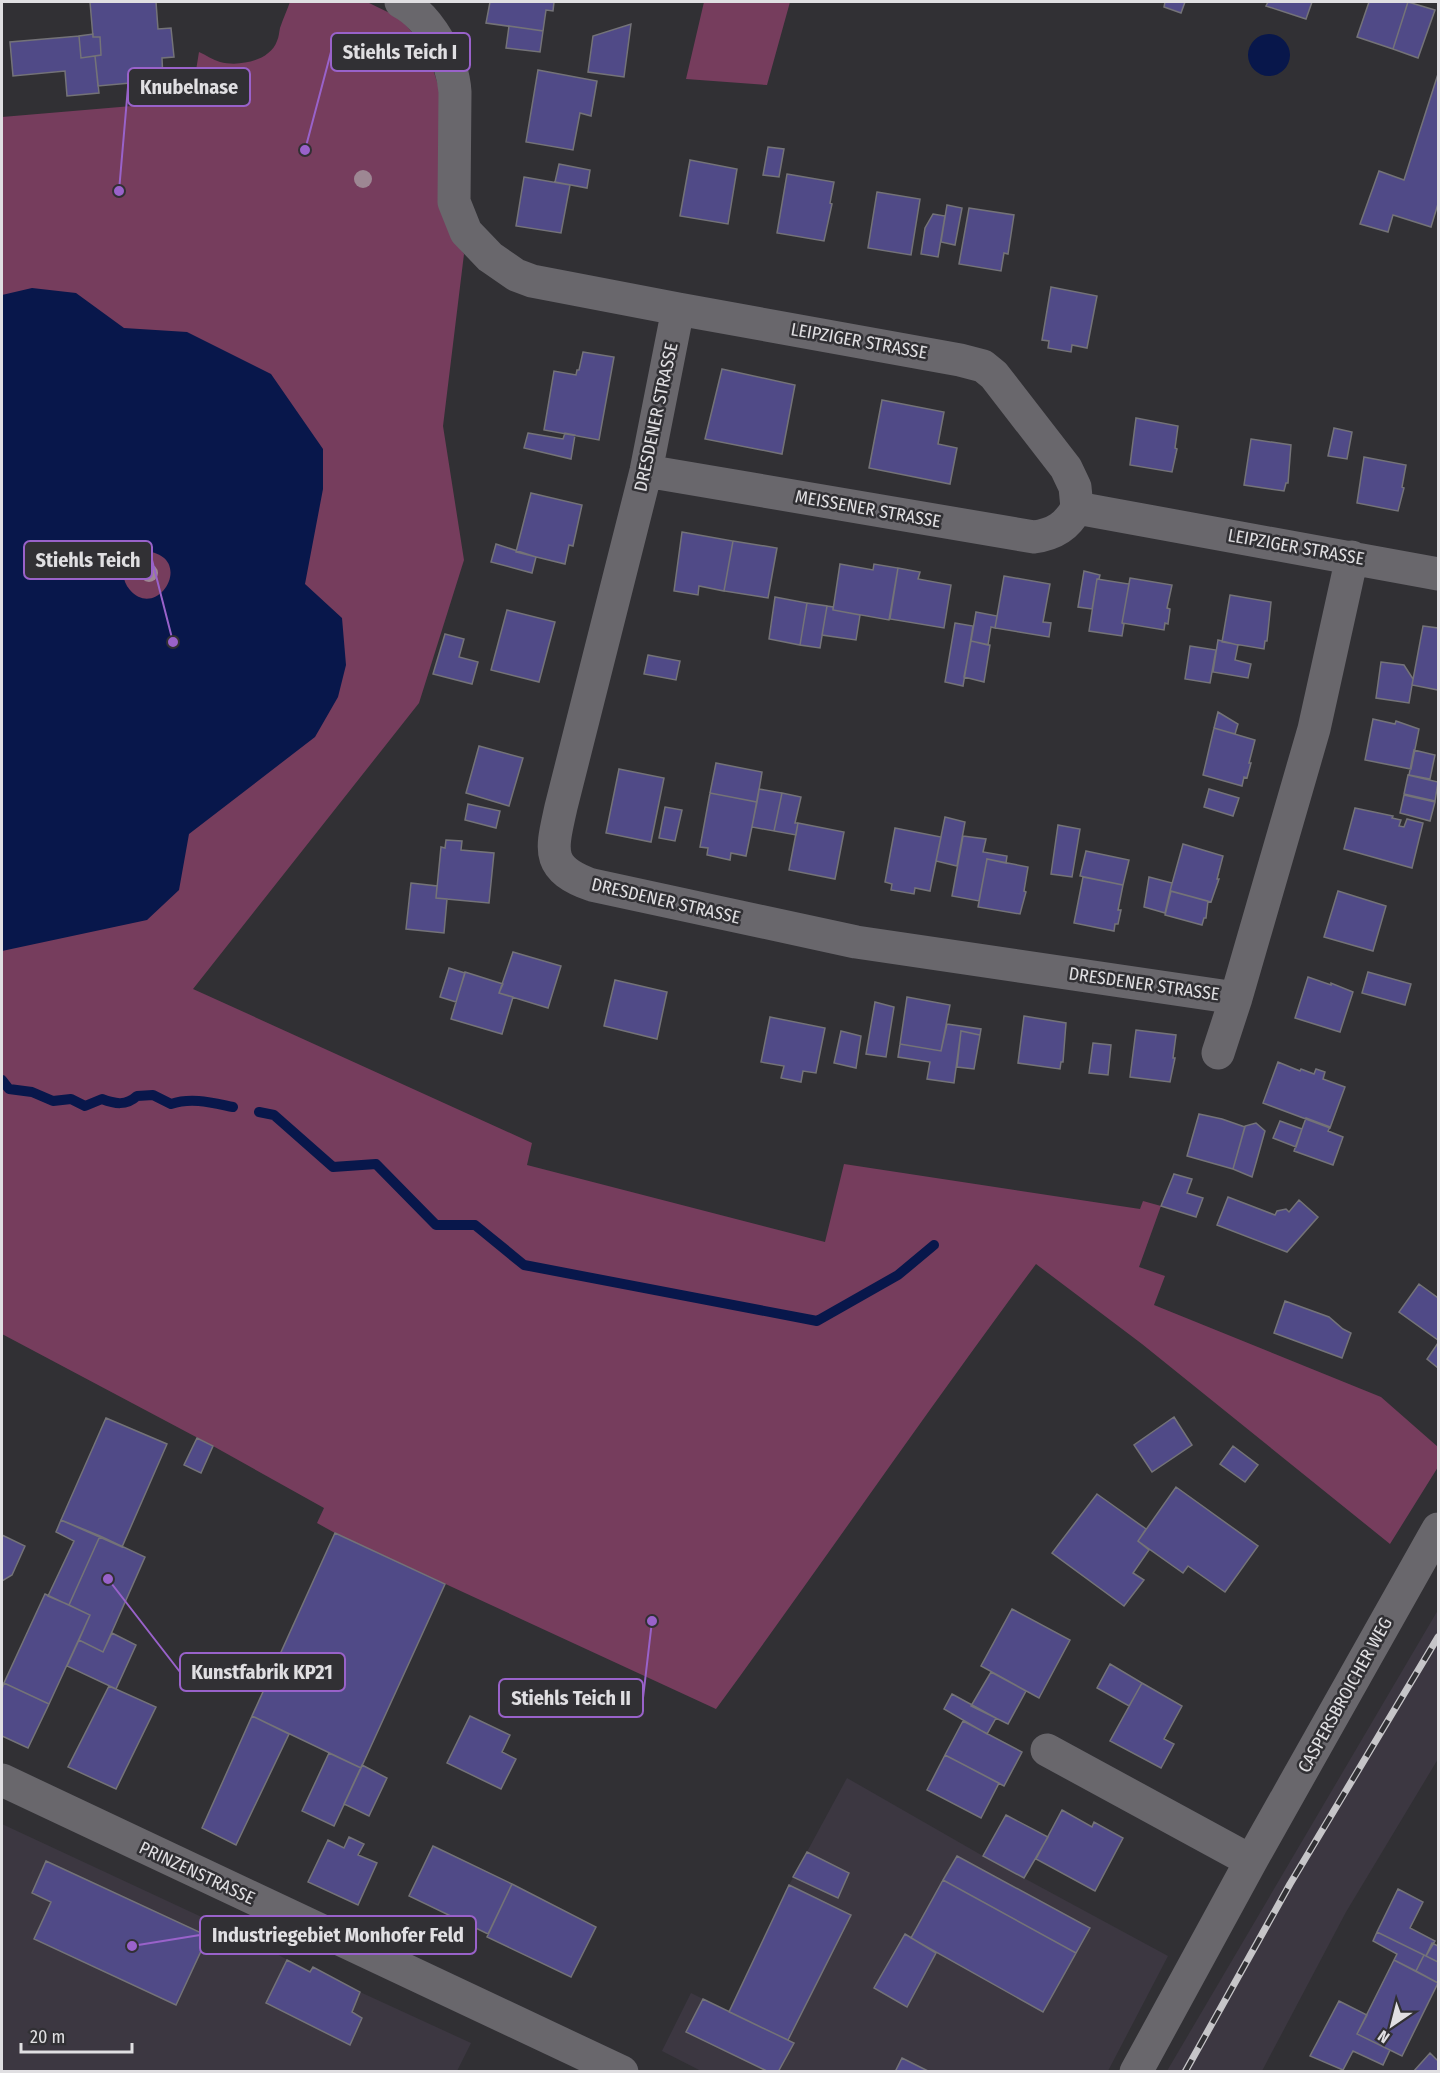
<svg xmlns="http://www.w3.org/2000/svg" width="1440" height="2073" font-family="'Fira Sans Condensed',sans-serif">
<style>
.built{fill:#3c3741}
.green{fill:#763d5d}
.water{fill:#08174b;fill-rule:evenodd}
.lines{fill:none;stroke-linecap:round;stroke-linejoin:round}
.stream{stroke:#08174b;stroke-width:10}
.building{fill:#504a87;stroke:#747378;stroke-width:1.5}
.street{stroke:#69676c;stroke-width:33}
.rail-casing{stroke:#c6c5c8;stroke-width:7}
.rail{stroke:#313034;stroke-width:4.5;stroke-dasharray:14;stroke-linecap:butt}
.tree{fill:#9d8793}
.labels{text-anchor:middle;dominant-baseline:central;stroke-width:5;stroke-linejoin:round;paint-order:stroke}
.street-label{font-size:18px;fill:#e0dfe2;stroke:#313034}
.leader{fill:none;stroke:#9962ca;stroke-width:2}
.callout-dot{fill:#9962ca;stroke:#313034;stroke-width:2}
.callout{fill:#313034;stroke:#9962ca;stroke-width:2}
.callout-label{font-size:20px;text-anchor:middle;font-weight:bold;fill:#e0dfe2}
</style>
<rect width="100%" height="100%" fill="#313034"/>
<path class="built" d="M1438,1610V1759L1346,1912L1262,2071H1167Z
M847,1778L983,1856L1168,1956L1108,2071L703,2072L662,2051L691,1993L729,2012L789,1885Z
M2,1824L251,1940L310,1972L313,1967L360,1992L471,2043L457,2071L2,2072Z"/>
<path class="green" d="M290,2H367L400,18L416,37L430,60L441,94L450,233L464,254L443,426L464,560L419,703L193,989L532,1143L527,1165L825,1242L844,1164L1140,1209L1143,1201L1161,1206L1139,1267L1165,1276L1154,1305L1381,1397L1438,1447V1467L1390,1544L1142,1344L1036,1264C927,1411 824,1561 716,1709L335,1533L317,1523L324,1508L213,1446L2,1334V117L191,101L199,52C206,55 213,60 220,62C239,67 270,61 277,41C279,37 279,32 280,28C283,19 287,10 290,2Z
M704,2H790L767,85L686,79Z"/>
<path class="water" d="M1248 55a21 21 0 1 1 42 0a21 21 0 1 1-42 0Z
M32,288L76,293L124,328L187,332L271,374L323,449V489L305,584L342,618L346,665L338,697L315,737L189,834L179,890L147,920L2,951V295ZM145,551C197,556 158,622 130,590C116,574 127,556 145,551Z"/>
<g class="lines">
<path class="stream" d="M2,1080L9,1089L32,1092L53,1101L71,1099L85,1106L102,1099C115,1104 126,1106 137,1096L153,1095L171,1104C192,1097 213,1103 233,1107
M259,1112L274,1115L333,1167L376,1164L436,1225H475L524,1265L817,1321L898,1275L934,1245"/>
</g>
<path class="building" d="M90,2H156L158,29L171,28L174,57L162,58L163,80L98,86L95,56L101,55L100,37H93Z
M490,2H554L553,11L546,10L543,31L486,23Z
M1165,2H1185L1181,13L1164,7Z
M1268,2H1312L1306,19L1266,6Z
M1369,2H1408L1393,49L1357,37Z
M1408,2L1435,10L1418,58L1393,49Z
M631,24L624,77L588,72L593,36Z
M509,26L543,31L540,52L506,48Z
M93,34V37H100L101,55L81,58L79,36Z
M79,36L81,58L95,56L99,93L67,96L65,71L13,76L10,42Z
M538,70L597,81L591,116L580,113L573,150L526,142Z
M1438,74V204L1431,227L1393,215L1388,232L1360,224L1379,171L1404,180Z
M768,147L784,149L779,177L763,175Z
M690,160L737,169L728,224L680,216Z
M559,164L590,170L587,188L555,182Z
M787,174L834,182L830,203L832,204L824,241L777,233Z
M524,177L570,185L561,233L516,226Z
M877,192L920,199L911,255L868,248Z
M947,205L962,208L955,245L941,242Z
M969,208L1014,215L1008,254L1004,253L1001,271L959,264Z
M933,214L945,216L938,257L921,254L925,228Z
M1051,287L1097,296L1087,348L1072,345L1071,352L1048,348L1049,341L1042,340Z
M583,352L614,357L599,440L544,430L554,371L576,375L577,370H579Z
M722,369L795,385L782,454L705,439Z
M882,400L944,412L938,444L957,448L950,484L869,468Z
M1136,418L1178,426L1175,448L1177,449L1172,472L1130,465Z
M1334,428L1352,432L1347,459L1328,456Z
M528,433L563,439L565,433L575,435L571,459L524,448Z
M1251,439L1291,445L1288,483H1286L1284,491L1244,485Z
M1364,457L1406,465L1402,487L1404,488L1398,511L1357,503Z
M531,493L582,505L573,546L569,545L565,564L516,552Z
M682,532L733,541L724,591L699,586L698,595L674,591Z
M733,541L777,548L768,598L724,591Z
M496,544L536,557L532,573L491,562Z
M840,564L873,570L874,564L898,568L889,620L833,610Z
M898,568L920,572L918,579L951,585L944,628L890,619Z
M1084,571L1100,575L1099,579H1097L1092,609L1078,607Z
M1004,576L1050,584L1043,622L1051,623L1049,637L995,628Z
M1130,578L1172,585L1167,608L1170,609L1168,624L1165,623L1164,630L1122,623Z
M1097,579L1129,584L1122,623L1124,624L1122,636L1089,631Z
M1230,595L1271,602L1267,641H1265L1264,649L1222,642Z
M775,597L807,603L800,645L769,639Z
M807,603L827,606L820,648L800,645Z
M827,606L833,607V610L860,615L856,640L822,635Z
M507,610L555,622L539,682L491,670Z
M976,612L997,616L995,628L991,627L988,645L971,641Z
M955,623L973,626L963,686L945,682Z
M1423,626L1438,628V690L1412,685Z
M445,634L464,639L459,657L478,662L472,684L433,674Z
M1218,640L1238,645L1235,660L1251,664L1248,678L1213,672Z
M971,641L990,645L984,682L964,677Z
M1190,646L1216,650L1210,683L1185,679Z
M648,655L680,661L676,680L644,674Z
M1381,662L1404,665L1413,679L1409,703L1376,698Z
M1218,712L1238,724L1235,734L1214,728Z
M1373,719L1395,724L1396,721L1419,729L1411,769L1365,760Z
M1214,728L1255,740L1249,763H1251L1247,778L1244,777L1242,786L1203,775Z
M479,746L523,758L509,806L466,793Z
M1414,750L1435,755L1430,779L1409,775Z
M716,763L762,772L757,802L710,793Z
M619,769L664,778L651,842L606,833Z
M1408,775L1438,782L1435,801L1404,794Z
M759,789L782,793L774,831L752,827Z
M1209,789L1239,798L1233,816L1204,807Z
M710,793L757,802L746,856L731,853L730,860L707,855L708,848L700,847Z
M782,793L801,797L795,823H798L796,835L774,831Z
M1404,795L1435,802L1430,821L1400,813Z
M468,804L500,811L496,828L465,820Z
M665,807L682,810L675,841L659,838Z
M1355,808L1393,816L1392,818L1401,820L1399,826L1404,827L1407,819L1423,823L1412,868L1344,849Z
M945,817L965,822L957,866L936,861Z
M798,823L844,832L835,879L789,870Z
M1058,825L1080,829L1072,877L1051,874Z
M895,828L941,837L930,891L915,888L914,894L891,890L892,884L885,882Z
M963,836L986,839L983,852L1007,856L1006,863L987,859L979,901L952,896Z
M446,840L462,841L461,850L494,853L489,903L436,898L441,847L445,848Z
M1183,844L1223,856L1217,879H1219L1211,902L1170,891Z
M1086,851L1129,860L1123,885L1080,876Z
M987,859L1028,867L1024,891L1026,892L1020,914L978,907Z
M1083,877L1123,885L1118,910H1121L1118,924H1115L1114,931L1074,923Z
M1149,877L1172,883L1165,913L1144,907Z
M411,883L437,886L436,898L447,899L444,933L406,929Z
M1171,891L1208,901L1206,918H1204L1202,925L1165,915Z
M1338,891L1386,906L1373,951L1324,937Z
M513,952L561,966L548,1008L499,993Z
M449,968L465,973L456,1002L440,997Z
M465,972L503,984L499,993L513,997L502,1034L451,1019Z
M1368,972L1411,984L1405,1005L1362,993Z
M1308,977L1331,985V983L1353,992L1340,1032L1295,1018Z
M615,980L667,992L657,1039L604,1026Z
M907,997L950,1005L941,1051L900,1044Z
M875,1002L894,1007L886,1057L866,1054Z
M1024,1016L1066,1023L1063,1062H1061L1060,1069L1018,1063Z
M770,1017L825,1028L816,1073L803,1071L801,1082L781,1078L784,1066L761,1062Z
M947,1024L981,1029L980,1035L961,1031L954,1083L927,1079L930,1062L898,1057L900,1044L941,1051Z
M1136,1030L1176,1035L1173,1058H1175L1170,1082L1130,1077Z
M841,1031L861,1036L856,1068L834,1063Z
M961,1031L980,1035L974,1069L957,1067Z
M1093,1043L1111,1045L1108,1075L1089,1073Z
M1278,1062L1300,1071L1301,1069L1314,1074L1316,1069L1325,1072L1323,1079L1345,1087L1330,1128L1263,1103Z
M1199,1114L1222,1119L1245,1127L1233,1169L1187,1156Z
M1306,1118L1330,1127L1328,1131L1343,1137L1333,1165L1294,1151Z
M1280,1121L1302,1129L1296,1147L1273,1138Z
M1256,1123L1265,1131L1252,1177L1233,1169L1245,1126Z
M1174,1174L1192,1179L1187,1193L1203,1198L1196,1217L1161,1206Z
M1228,1197L1275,1215L1277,1211L1286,1209L1289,1212L1299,1200L1318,1217L1287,1252L1217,1225Z
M1419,1284L1438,1298V1340L1399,1312Z
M1285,1301L1329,1317L1343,1329L1351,1333L1342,1358L1274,1333Z
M1438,1343V1368L1427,1359Z
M1174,1417L1192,1445L1152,1472L1134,1445Z
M106,1418L167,1444L122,1547L61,1520Z
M197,1438L213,1446L201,1473L184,1465Z
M1233,1446L1258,1465L1245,1482L1220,1464Z
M1176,1487L1258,1546L1225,1592L1188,1566L1183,1573L1138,1541Z
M1097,1494L1146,1529L1138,1541L1149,1550L1133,1573L1144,1580L1124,1606L1052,1553Z
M61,1520L100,1536L69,1605L48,1596L74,1541L56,1532Z
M335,1533L445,1584L361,1768L252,1716Z
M2,1535L25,1546L12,1575L2,1581Z
M100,1536L145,1557L103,1652L79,1640L90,1615L69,1605Z
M45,1594L90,1615L49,1704L4,1683Z
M1012,1609L1070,1640L1039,1698L981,1666Z
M112,1633L136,1645L116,1689L67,1666L79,1640L103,1652Z
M1110,1664L1142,1683L1129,1706L1097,1688Z
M991,1672L1026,1691L1008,1724L971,1706Z
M4,1683L49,1704L28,1748L2,1736V1689Z
M1142,1683L1182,1706L1164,1739L1174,1744L1161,1768L1110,1741Z
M109,1686L156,1707L116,1789L68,1767Z
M952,1694L996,1718L987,1734L944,1709Z
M252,1716L289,1734L236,1845L202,1828Z
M470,1716L510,1735L502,1752L516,1759L501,1789L447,1763Z
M963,1721L1022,1752L1004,1786L945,1755Z
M329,1753L361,1768L334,1826L302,1811Z
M945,1755L999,1783L981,1818L927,1790Z
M362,1765L387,1778L369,1816L344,1804Z
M1062,1810L1092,1827L1094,1822L1123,1838L1095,1891L1036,1859Z
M1006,1815L1048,1837L1024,1878L983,1856Z
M349,1837L364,1844L358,1855L377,1863L358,1905L308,1882L328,1840L344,1848Z
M433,1846L512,1884L488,1934L409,1896Z
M807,1852L849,1873L838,1898L793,1877Z
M957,1856L1090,1928L1076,1953L943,1880Z
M46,1861L208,1936L176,2005L34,1939L51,1902L32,1893Z
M943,1880L1076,1953L1043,2012L911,1938Z
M512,1884L596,1927L571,1977L487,1937Z
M789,1885L851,1915L788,2040L729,2012Z
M1398,1889L1423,1902L1410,1928L1435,1941L1426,1956L1377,1932Z
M1377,1932L1424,1955L1416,1971L1394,1960L1397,1954L1373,1941Z
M905,1934L936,1953L907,2007L874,1988Z
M1432,1943L1438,1946V1962L1426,1956Z
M1424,1955L1438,1962V1983L1416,1971Z
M287,1960L310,1972L313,1967L360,1992L352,2012L362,2018L350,2045L266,2003Z
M1394,1960L1438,1983L1402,2056L1357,2034Z
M703,1999L794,2043L778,2072H769L686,2032Z
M1339,2001L1367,2015L1357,2034L1390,2050L1383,2065L1353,2051L1343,2070L1310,2056Z
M1430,2053L1438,2061V2072H1413Z
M902,2058L930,2072H895Z"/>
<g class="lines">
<path class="street" d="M401,2C430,17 453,60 455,92L454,202L466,232L490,257L516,275L532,281L678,309L960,360L983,366L994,375L1066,468L1075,487L1077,508
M678,309L646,471L561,807C552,849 544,868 592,885L856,942L1236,998L1314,729L1352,557
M646,471L1034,537C1055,534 1067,526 1077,508
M1077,508L1438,574
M1218,1053L1236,998
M1047,1750L1251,1861
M2,1780L622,2072
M1136,2072L1251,1861L1438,1529"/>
<defs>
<path id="rail" d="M1185,2072L1290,1884L1438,1637"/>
</defs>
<use href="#rail" class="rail-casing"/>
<use href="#rail" class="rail"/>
</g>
<g class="tree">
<circle cx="363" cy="179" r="9"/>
<circle cx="149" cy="573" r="9"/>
</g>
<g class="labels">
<g class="street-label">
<text transform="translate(859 341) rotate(10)">LEIPZIGER STRASSE</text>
<text transform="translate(656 417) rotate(-78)">DRESDENER STRASSE</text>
<text transform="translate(868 509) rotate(10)">MEISSENER STRASSE</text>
<text transform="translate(1296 547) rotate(10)">LEIPZIGER STRASSE</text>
<text transform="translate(666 901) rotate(13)">DRESDENER STRASSE</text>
<text transform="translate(1144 984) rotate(8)">DRESDENER STRASSE</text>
<text transform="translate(1345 1695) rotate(-61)">CASPERSBROICHER WEG</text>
<text transform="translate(197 1873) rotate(25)">PRINZENSTRASSE</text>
</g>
</g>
<path class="leader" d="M305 150L331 52M119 191L128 87M173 642L152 560M108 1579L180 1672M652 1621L643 1698M132 1946L200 1935"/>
<g class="callout-dot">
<circle cx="305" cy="150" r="6"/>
<circle cx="119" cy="191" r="6"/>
<circle cx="173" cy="642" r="6"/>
<circle cx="108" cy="1579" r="6"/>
<circle cx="652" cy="1621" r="6"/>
<circle cx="132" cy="1946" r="6"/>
</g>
<g class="callout">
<rect x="331" y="33" width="139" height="38" rx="6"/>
<rect x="128" y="68" width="122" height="38" rx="6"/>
<rect x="24" y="541" width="128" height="38" rx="6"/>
<rect x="180" y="1653" width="165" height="38" rx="6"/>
<rect x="499" y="1679" width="144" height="38" rx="6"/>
<rect x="200" y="1916" width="276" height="38" rx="6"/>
</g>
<g class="callout-label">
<text x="400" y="59">Stiehls Teich I</text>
<text x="189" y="94">Knubelnase</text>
<text x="88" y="567">Stiehls Teich</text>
<text x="262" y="1679">Kunstfabrik KP21</text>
<text x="571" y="1705">Stiehls Teich II</text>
<text x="338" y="1942">Industriegebiet Monhofer Feld</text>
</g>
<rect width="1440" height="2073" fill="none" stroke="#e0dfe2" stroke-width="6"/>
<g transform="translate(1392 2025) rotate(215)" stroke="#313034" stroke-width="4.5" paint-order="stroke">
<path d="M0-4.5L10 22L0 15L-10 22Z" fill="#e0dfe2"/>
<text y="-9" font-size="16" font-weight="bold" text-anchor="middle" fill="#e0dfe2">N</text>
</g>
<path d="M21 2043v9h111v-9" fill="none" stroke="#e0dfe2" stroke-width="3"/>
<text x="30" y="2043" font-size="18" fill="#e0dfe2" stroke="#313034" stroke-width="4.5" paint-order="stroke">20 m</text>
</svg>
